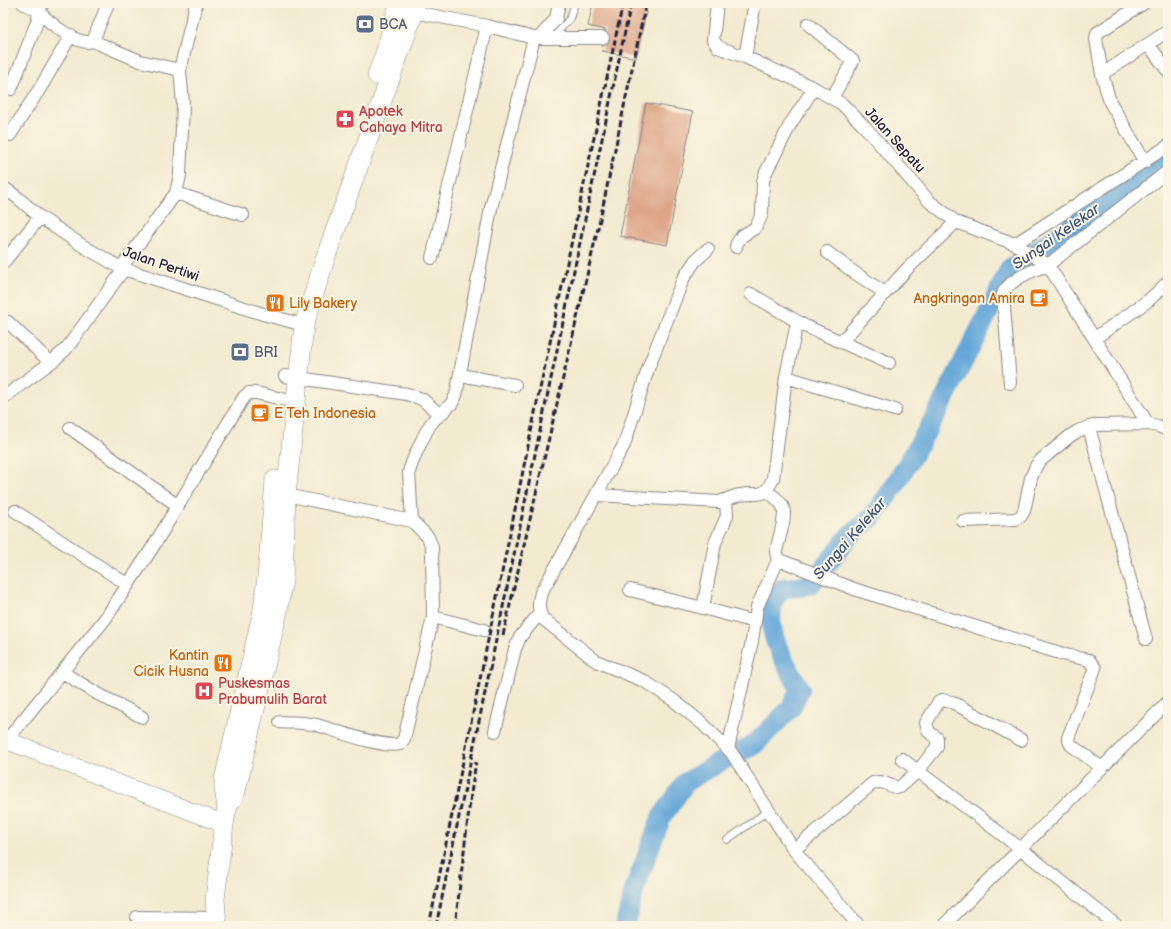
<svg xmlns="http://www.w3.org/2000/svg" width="1171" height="929" font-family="'Balsamiq Sans',sans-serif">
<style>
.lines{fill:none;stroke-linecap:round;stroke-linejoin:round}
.river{stroke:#65a7d9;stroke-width:20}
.building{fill:#dea589}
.lane-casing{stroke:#8a8686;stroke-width:8}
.street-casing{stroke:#8a8686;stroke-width:14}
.secondary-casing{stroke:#8a8686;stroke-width:18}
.primary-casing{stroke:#8a8686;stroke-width:20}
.lane{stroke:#fff;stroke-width:6}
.street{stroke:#fff;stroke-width:12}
.secondary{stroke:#fff;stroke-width:17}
.primary{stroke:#fff;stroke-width:19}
.rail{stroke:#22223b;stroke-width:3;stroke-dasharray:6 3;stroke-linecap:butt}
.labels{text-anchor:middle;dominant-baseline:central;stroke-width:4;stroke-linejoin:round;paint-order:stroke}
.service-label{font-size:14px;fill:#4e5e75;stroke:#fcf5e5;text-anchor:start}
.health-label{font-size:14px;fill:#be3a42;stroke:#fcf5e5;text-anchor:start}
.street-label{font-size:14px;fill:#22223b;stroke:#fcf5e5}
.food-label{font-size:14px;fill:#c56008;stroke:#fcf5e5;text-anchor:end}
.water-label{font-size:15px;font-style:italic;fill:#3d577a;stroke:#fcf5e5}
</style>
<rect width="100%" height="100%" fill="#fcf5e5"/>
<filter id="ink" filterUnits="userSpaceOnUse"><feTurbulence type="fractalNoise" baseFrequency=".025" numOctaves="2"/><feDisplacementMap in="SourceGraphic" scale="8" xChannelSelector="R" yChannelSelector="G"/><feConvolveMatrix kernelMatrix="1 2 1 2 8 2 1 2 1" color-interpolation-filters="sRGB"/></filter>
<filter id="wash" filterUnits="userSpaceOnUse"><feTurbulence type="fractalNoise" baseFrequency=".012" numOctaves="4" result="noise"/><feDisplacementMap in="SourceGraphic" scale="16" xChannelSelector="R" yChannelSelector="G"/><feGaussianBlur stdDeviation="0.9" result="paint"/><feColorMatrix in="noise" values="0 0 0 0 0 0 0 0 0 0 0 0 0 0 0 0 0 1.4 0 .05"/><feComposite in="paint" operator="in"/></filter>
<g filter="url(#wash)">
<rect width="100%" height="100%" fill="#f2ebd0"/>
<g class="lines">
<path class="river" d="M625,926L634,890L661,818L686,782L720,762L754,745L791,708L800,689C786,663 765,635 773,603C774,598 779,592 783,588L800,587L811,584L849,536L872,517L895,485L935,417L986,317L1010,268L1054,239L1168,158"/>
</g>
<g id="blocks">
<path class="building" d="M593,3H648L636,58L602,51L606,30L588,26Z
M646,103L693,112L667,245L620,236Z"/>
</g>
</g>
<g filter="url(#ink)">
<use href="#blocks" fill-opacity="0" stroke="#8a8686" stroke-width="1"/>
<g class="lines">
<defs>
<path id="lane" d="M553,38L570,18L575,3
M727,840L769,810"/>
<path id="street" d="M23,3C28,6 35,8 39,12C49,22 78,47 93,41L107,6
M717,3L713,40L718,47L745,57L814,88L842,104L865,127L929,201L956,222L1015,244L1048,265L1148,424L1158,426L1168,430
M414,12L487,26L534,38H603
M808,24L853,61L832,98
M539,38L556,19L559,3
M93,41L140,61L180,70
M1148,44L1168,71
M745,57L755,3
M1102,74L1096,39L1097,33L1144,3
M11,89L37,22L42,3
M10,135L42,85L71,35
M1145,162L1110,102L1102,74L1168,31
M3,187L18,198L40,217L83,246L121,268L263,314L304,325
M176,193L243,215
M1015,244L1168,146
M736,247L737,243L742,236L755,228L758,223L762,214L763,181L766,172L791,123L814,88
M708,249L695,261L683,279L649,366L624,445L541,593C538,602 538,610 542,618L596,661L644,681L673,700L703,724L731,752L794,850L859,926
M827,252L852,271L885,293
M432,258L487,26
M3,263L40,217
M121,268L176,193L180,175L183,104L180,70L196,3
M751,294L805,326L889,363
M8,322L50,362
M1095,338L1149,300L1168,282
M841,342L907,269L956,222
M460,375L515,385
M285,376L407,394L422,399L440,415L452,403L456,395L491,208L534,38
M786,377L895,410
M1010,383L1003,294C1009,279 1033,270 1048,265L1168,171
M3,398L54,360L67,348L124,269
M440,415C438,417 435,418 433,421C426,429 412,461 409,472L412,521L428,537L432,547L433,617L484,630
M1089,427L1146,639
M70,428L178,506
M767,491C772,495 780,500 783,507C787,516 778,541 776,551L777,557L782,561L857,590L1066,655L1089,660L1095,668L1068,738L1071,745L1102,768
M597,495L719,502C726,500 733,496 740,495C759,491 764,501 773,478L786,377L797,322
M281,496L286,495L412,521
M726,500L727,516L715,543L703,608L755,622
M15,511L128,585
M963,521L1016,519L1021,516L1024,511L1031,478L1036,466L1041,460L1070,436L1078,431L1089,427L1097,425L1148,424
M630,590L703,608
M62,672L98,694L142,717
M280,722C292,723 305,722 317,725C335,730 383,749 400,744L404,739L433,617
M495,731L515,649L520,637L540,613
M3,745L105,619L151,550L244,397L249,393H256L295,402
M728,749L752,641L757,607L779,558
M902,759L1021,849L1117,926
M794,850L873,783C887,779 889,789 900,787L918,771L937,747V738L929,732L926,723L938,703L942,700L952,702L1021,740
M137,917L216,918
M943,926L1168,702"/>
<path id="secondary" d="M3,739L224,824"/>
<path id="primary" d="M377,75L385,54L399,3
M227,808L224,788V780L263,610L267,577L275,480
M217,926L215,899L224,824L227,808L236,791L238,782L277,615L283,580L286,495L304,325L326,256L414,12L416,3"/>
</defs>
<use href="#lane" class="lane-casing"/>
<use href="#street" class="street-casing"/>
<use href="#secondary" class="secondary-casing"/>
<use href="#primary" class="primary-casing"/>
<use href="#lane" class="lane"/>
<use href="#street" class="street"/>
<use href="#secondary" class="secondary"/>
<use href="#primary" class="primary"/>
<path class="rail" d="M503,635L601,215L646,3
M429,926L538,398L623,3
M436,926L546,402L631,3
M455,926L471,793L476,762"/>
</g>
</g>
<defs>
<symbol id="bank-square" viewBox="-11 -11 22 22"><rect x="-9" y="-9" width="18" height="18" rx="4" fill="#5c6f8a" stroke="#fcf5e5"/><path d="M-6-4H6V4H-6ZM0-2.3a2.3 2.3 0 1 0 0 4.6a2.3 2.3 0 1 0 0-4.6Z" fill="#fff"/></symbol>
<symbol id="pharmacy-square" viewBox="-11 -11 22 22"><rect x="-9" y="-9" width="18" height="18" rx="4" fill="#e0444e" stroke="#fcf5e5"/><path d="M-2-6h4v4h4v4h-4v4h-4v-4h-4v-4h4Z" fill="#fff"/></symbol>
<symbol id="cafe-square" viewBox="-11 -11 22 22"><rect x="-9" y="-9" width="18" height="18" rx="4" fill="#e8710a" stroke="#fcf5e5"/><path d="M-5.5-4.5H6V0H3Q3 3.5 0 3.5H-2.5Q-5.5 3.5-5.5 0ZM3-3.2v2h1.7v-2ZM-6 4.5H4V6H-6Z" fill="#fff"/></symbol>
<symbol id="restaurant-square" viewBox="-11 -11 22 22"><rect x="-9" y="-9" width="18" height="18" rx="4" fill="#e8710a" stroke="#fcf5e5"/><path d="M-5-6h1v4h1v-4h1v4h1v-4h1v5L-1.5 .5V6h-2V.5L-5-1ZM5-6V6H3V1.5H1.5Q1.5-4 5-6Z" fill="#fff"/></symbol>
<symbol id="hospital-square" viewBox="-11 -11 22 22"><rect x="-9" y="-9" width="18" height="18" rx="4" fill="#e0444e" stroke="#fcf5e5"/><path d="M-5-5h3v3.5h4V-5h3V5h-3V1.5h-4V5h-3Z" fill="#fff"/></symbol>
</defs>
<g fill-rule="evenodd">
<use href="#bank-square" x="354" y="13" width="22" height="22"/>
<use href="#pharmacy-square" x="334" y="108" width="22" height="22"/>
<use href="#cafe-square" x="1028" y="287" width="22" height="22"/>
<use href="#restaurant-square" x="264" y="292" width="22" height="22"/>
<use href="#bank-square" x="229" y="341" width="22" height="22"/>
<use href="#cafe-square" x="249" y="402" width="22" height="22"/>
<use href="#restaurant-square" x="212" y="652" width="22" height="22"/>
<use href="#hospital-square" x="193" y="680" width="22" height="22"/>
</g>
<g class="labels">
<g class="service-label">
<text x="379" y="24">BCA</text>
<text x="254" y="352">BRI</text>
</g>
<g class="health-label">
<text x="359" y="111">Apotek<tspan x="359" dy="16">Cahaya Mitra</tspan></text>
<text x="218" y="683">Puskesmas<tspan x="218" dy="16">Prabumulih Barat</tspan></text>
</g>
<g class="street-label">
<text transform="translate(895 140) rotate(48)">Jalan Sepatu</text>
<text transform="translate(161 264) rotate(19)">Jalan Pertiwi</text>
</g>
<g class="food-label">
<text x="1025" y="298">Angkringan Amira</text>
<text x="289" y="303" text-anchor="start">Lily Bakery</text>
<text x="274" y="413" text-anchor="start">E Teh Indonesia</text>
<text x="209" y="655">Kantin<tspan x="209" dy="16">Cicik Husna</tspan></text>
</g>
<g class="water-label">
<text transform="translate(1056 237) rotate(-35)">Sungai Kelekar</text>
<text transform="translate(850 539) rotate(-49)">Sungai Kelekar</text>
</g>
</g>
<rect width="1171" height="929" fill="none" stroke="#fcf5e5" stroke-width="16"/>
</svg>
